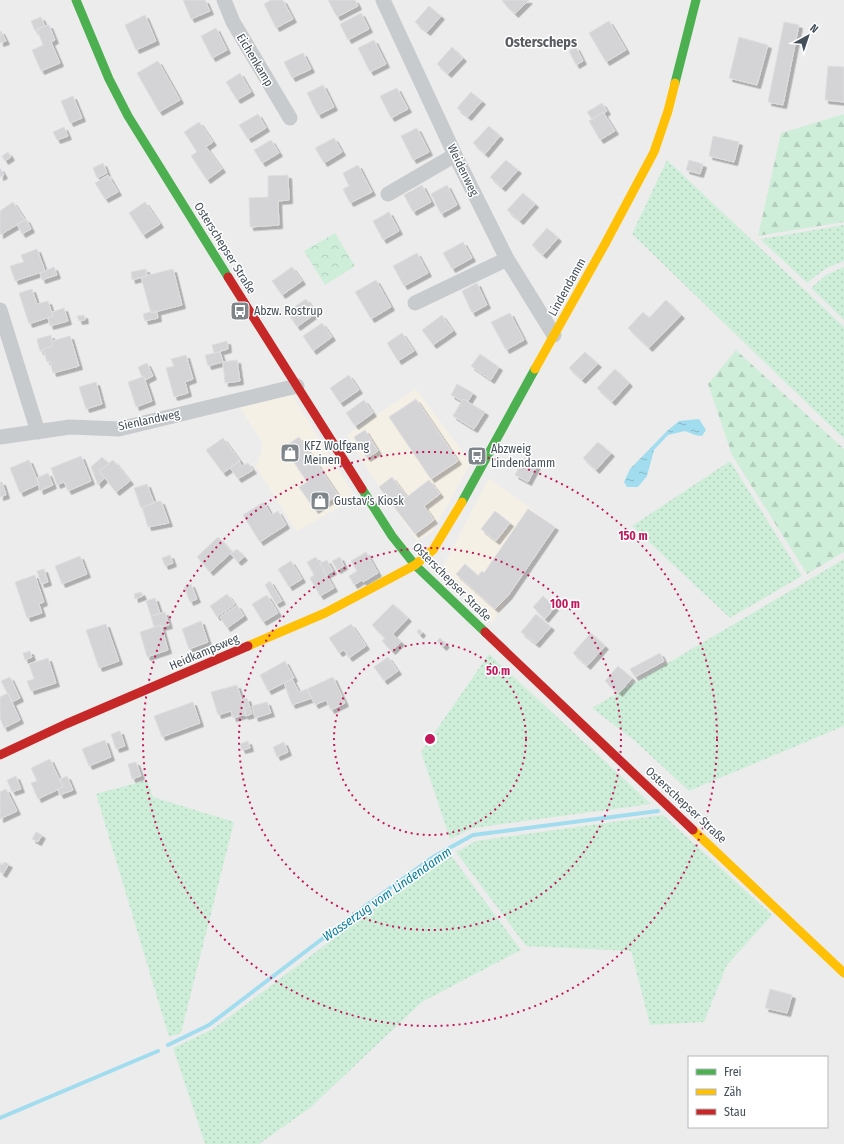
<svg xmlns="http://www.w3.org/2000/svg" width="844" height="1144" font-family="'Fira Sans Condensed',sans-serif">
<style>
.commercial{fill:#f5f0e6}
.grass{fill:url(#grass-dots)}
.forest{fill:url(#forest-firs)}
.park{fill:url(#park-crowns)}
.water{fill:url(#water-ripples)}
.lines{fill:none;stroke-linecap:round;stroke-linejoin:round}
.stream{stroke:#a1ddee;stroke-width:4}
.building{fill:#d4d4d7;stroke:#dededf;filter:url(#shadow)}
.street{stroke:#c8cbcd;stroke-width:15}
.fast{stroke:#4caf50;stroke-width:9}
.slow{stroke:#ffc107;stroke-width:9}
.jam{stroke:#c62828;stroke-width:9}
.ring{fill:none;stroke:#c2185b;stroke-width:2;stroke-dasharray:2 4}
.labels{text-anchor:middle;dominant-baseline:central;stroke-width:3;stroke-linejoin:round;paint-order:stroke}
.street-label{font-size:12px;fill:#434f59;stroke:#fff}
.poi-label{font-size:12px;fill:#434f59;stroke:#fff;text-anchor:start}
.water-label{font-size:13px;font-style:italic;fill:#0780a1;stroke:#fff}
.quarter-label{font-size:14px;font-weight:bold;fill:#585c61;stroke:#fff}
.centre{fill:#c2185b;stroke:#fff;stroke-width:2}
.ring-label{font-size:12px;text-anchor:middle;font-weight:bold;fill:#c2185b;stroke:#fff;stroke-width:3;stroke-linejoin:round;paint-order:stroke}
</style>
<defs>
<pattern id="grass-dots" width="8" height="8" patternUnits="userSpaceOnUse"><rect width="8" height="8" fill="#cfeeda"/><path d="M2 2h.1M6 6h.1" fill="none" stroke="#b3cebd" stroke-width="1.8" stroke-linecap="round"/></pattern>
<pattern id="forest-firs" width="22" height="20" patternUnits="userSpaceOnUse"><rect width="22" height="20" fill="#cfeeda"/><path d="M5 1l3.5 6h-7zM16 11l3.5 6h-7z" fill="#b3cebd"/></pattern>
<pattern id="park-crowns" width="20" height="18" patternUnits="userSpaceOnUse"><rect width="20" height="18" fill="#cfeeda"/><path d="M2 6a3 3 0 1 1 6 0M12 15a3 3 0 1 1 6 0" fill="none" stroke="#b3cebd"/></pattern>
<pattern id="water-ripples" width="26" height="14" patternUnits="userSpaceOnUse"><rect width="26" height="14" fill="#a1ddee"/><path d="M2 4q2-2 4 0t4 0M15 11q2-2 4 0t4 0" fill="none" stroke="#85b6c4"/></pattern>
<filter id="shadow"><feDropShadow dx="3.5" dy="3.5" stdDeviation="0" flood-color="#0004"/></filter>
</defs>
<rect width="100%" height="100%" fill="#edecec"/>
<path class="commercial" d="M416,389L471,463L432,532L417,541L378,486L347,435Z
M290,392L356,498L297,531L256,467L263,444L238,404Z
M489,478L557,528L538,552L492,623L446,579L444,564Z"/>
<path class="grass" d="M667,160L844,327V439L632,234Z
M844,225V261L825,269L807,283L760,239Z
M844,267V320L811,288L826,275Z
M730,461L802,576L730,618L632,526Z
M844,559V726L689,791L635,741L592,708Z
M489,654L651,804L473,828L450,839L421,752Z
M147,780L153,797L234,822L181,1033L169,1037L96,794Z
M663,815L772,915L727,965L704,1022L650,1025L631,951L526,946L456,852L476,841Z
M450,854L521,950L422,1002L310,1108L259,1144H205L173,1048L213,1029L437,861Z"/>
<path class="forest" d="M844,114V222L758,236L781,133Z
M736,350L844,449V552L807,574L732,455L708,384Z"/>
<path class="park" d="M335,233L355,266L325,285L304,251Z"/>
<path class="water" d="M699,419L706,430L702,436L695,435L685,431L668,435L654,450L647,476L638,487H627L624,482L630,469L667,431L679,421Z"/>
<g class="lines">
<path class="stream" d="M168,1045L209,1025L368,904L433,857L473,835L658,811
M0,1118L158,1051"/>
</g>
<path class="building" d="M183,0H205L210,11L191,19Z
M271,0H283L293,19L276,28L264,4Z
M328,0H355L358,6L337,17Z
M503,0H529L515,14L502,1Z
M429,6L441,16L427,32L415,22Z
M361,13L369,29L348,40L340,24Z
M145,15L156,41L136,50L125,25Z
M41,17L45,26L35,31L31,21Z
M609,21L626,50L606,62L589,33Z
M784,22L799,25L783,105L768,102Z
M49,25L55,40L51,42L60,63L41,71L32,50L43,45L37,29Z
M216,28L227,50L212,58L201,36Z
M0,31H1L6,41L0,43Z
M739,37L768,45L757,85L729,78Z
M374,40L386,64L370,72L358,48Z
M452,47L463,58L448,74L437,64Z
M576,47L583,61L576,65L569,51Z
M303,53L311,69L292,78L284,62Z
M158,61L180,100L159,112L137,73Z
M828,66L844,67V102L825,100Z
M240,73L251,92L237,100L226,82Z
M323,85L334,107L318,115L307,93Z
M397,88L408,109L391,118L380,96Z
M471,92L482,101L468,117L457,108Z
M73,96L82,118L70,123L61,101Z
M602,103L607,111L604,113L603,112L592,119L587,112Z
M603,112L615,131L600,140L589,121Z
M258,114L266,128L248,139L239,125Z
M199,122L213,142L206,147L222,169L207,180L191,156L197,152L184,132Z
M489,126L500,136L485,154L473,143Z
M64,127L68,136L57,140L53,132Z
M417,128L429,152L413,160L401,136Z
M713,136L739,142L734,162L709,156Z
M334,138L342,152L324,163L315,148Z
M271,140L279,153L262,163L254,150Z
M8,152L11,157L5,161L2,156Z
M506,160L518,170L502,188L490,177Z
M689,160L703,164L700,174L686,170Z
M103,163L107,173L97,178L93,168Z
M358,165L372,192L350,203L343,189L349,186L343,173Z
M0,168L4,175L0,177Z
M108,175L118,192L105,199L95,183Z
M288,175L289,200L278,201L279,225L250,227L249,198L268,197V176Z
M422,185L431,202L413,212L404,195Z
M447,185L457,205L441,214L431,194Z
M523,193L535,204L520,221L507,210Z
M13,202L25,220L0,235V211Z
M145,202L160,224L143,235L129,213Z
M389,212L399,231L383,240L373,221Z
M26,219L31,229L22,234L17,224Z
M547,228L558,238L543,255L532,245Z
M463,242L472,258L452,269L443,253Z
M37,249L45,271L15,281L10,266L24,262L21,255Z
M417,253L428,273L404,286L393,266Z
M54,267L57,275L42,280L40,273Z
M292,267L302,281L282,295L272,281Z
M146,269L147,276L132,280L131,272Z
M173,269L182,305L151,313L141,277Z
M376,280L391,307L371,319L355,292Z
M477,283L487,305L472,313L462,291Z
M32,289L37,304L48,301L53,316L29,324L19,293Z
M306,299L316,313L297,327L287,312Z
M666,300L681,315L649,348L628,328L643,312L649,318Z
M64,308L68,321L50,326L48,318L53,316L52,312Z
M150,312H157L158,318L145,321L143,314Z
M510,313L524,340L506,350L491,322Z
M84,315L85,320L79,321L77,316Z
M442,315L453,331L433,345L422,330Z
M322,323L332,337L313,351L303,336Z
M402,333L414,351L398,361L387,343Z
M51,335L53,346L43,349V350L40,351L37,339Z
M70,336L79,366L53,373L50,361L47,362L43,349L53,346L52,341Z
M227,341L228,349L214,353L212,345Z
M220,352L223,362L208,366L205,355Z
M585,352L598,364L582,380L569,368Z
M480,354L499,367L491,380L471,366Z
M186,355L193,379L185,382L188,393L174,397L166,368L174,366L171,359Z
M237,360L240,381L225,383L223,362Z
M147,363L153,376L145,380L144,377H142L138,367Z
M615,369L629,383L612,402L597,388Z
M349,375L359,390L340,403L330,388Z
M142,377H144L152,401L136,407L128,382Z
M96,382L102,404L86,409L79,387Z
M457,384L473,393L468,401L463,399L462,401L451,395Z
M416,399L458,461L431,479L389,417Z
M463,399L485,412L474,429L453,416Z
M364,400L373,413L355,426L346,413Z
M365,430L378,451L367,458L354,437Z
M299,437L338,495L315,510L299,487L307,482L284,447Z
M223,438L240,461L223,473L206,450Z
M598,442L611,453L596,470L583,458Z
M81,456L91,481L68,491L64,482L57,485L51,468Z
M102,457L109,464L99,471L105,478L98,485L91,467Z
M524,458L537,465L528,482L515,475Z
M29,460L39,484L20,493L10,468Z
M113,460L130,481L116,492L99,471Z
M239,461L242,466L248,463L253,470L238,479L230,468Z
M48,473L53,485L40,491L37,478Z
M392,477L407,497L429,480L440,494L424,506L434,520L415,534L379,487Z
M0,482H2L6,495L0,497Z
M147,484L154,503L141,508L134,488Z
M161,501L169,523L148,527L142,507L154,503L153,502Z
M264,502L271,515L278,511L286,525L260,542L243,515Z
M528,509L555,527L508,596L495,609L456,574L465,564L478,576L482,571L484,573Z
M495,511L510,523L496,541L481,529Z
M218,537L232,552L210,572L197,557Z
M237,549L244,557L238,562L231,554Z
M366,552L378,573L363,582L362,580L354,585L349,576L357,571L351,561Z
M170,555L173,563L165,566L162,558Z
M80,556L87,574L62,584L55,566Z
M316,557L334,588L320,596L310,578L314,575L307,562Z
M340,557L344,566L337,570L332,561Z
M327,560L333,571L326,575L320,563Z
M291,561L302,579L289,587L278,569Z
M44,569L48,582L41,584L37,571Z
M35,575L44,602L39,604L42,613L27,618L15,582Z
M270,581L282,601L276,604L265,585Z
M191,584L197,599L190,602L184,587Z
M141,592L143,596L135,599L134,594Z
M227,594L235,604L217,617L210,606Z
M267,595L278,613L263,622L252,604Z
M543,596L555,607L545,619L533,607Z
M155,598L160,613L151,616L146,601Z
M393,604L408,618L393,634L401,642L392,651L382,641L385,638L372,625Z
M237,605L244,616L227,628L220,617Z
M165,612L169,625L161,627V625L154,627L151,616Z
M536,614L551,627L536,644L521,632Z
M201,621L208,642L189,649L182,629Z
M106,624L119,661L99,668L86,630Z
M351,624L366,646L349,658L344,650L339,653L329,638Z
M161,625L168,650L147,657L140,632Z
M419,629L422,632L420,635L417,632Z
M591,633L605,646L587,666L573,653Z
M440,638L446,644L443,647L437,641Z
M30,651L32,657L25,660L23,653Z
M660,653L664,661L635,677L630,669Z
M388,657L398,671L384,681L374,667Z
M48,658L56,683L31,691L27,681L34,679L29,664Z
M285,661L294,678L268,691L260,675Z
M618,666L632,678L619,693L605,681Z
M10,677L20,698L12,702L1,681Z
M333,677L345,703L331,710L326,700L315,705L307,689Z
M292,679L299,692L307,689L312,698L292,705L284,683Z
M237,685L246,714L233,718L231,711L218,715L211,692Z
M8,693L20,720L4,728L0,718V697Z
M247,698L252,714L245,716L242,700Z
M193,702L200,723L162,737L154,716Z
M267,702L271,713L255,718L252,706Z
M120,731L125,746L116,749L111,734Z
M105,740L111,757L89,766L82,749Z
M248,741L250,748L242,750L240,744Z
M284,742L288,752L277,757L273,747Z
M50,759L63,787L38,799L31,783L37,781L31,768Z
M136,762L141,776L132,779L128,764Z
M16,776L21,789L12,792L7,780Z
M67,776L73,790L60,795L58,790L63,787L60,779Z
M6,789L17,811L0,819V792Z
M36,832L42,835L38,842L32,839Z
M4,862L9,864L3,874L0,872V863L3,865Z
M770,989L792,995L787,1013L765,1008Z"/>
<g class="lines">
<path class="street" d="M224,0L233,22L290,118
M383,0L455,155L507,259L554,335
M388,194L455,155
M415,303L507,259
M0,310L38,432
M0,437L70,427L119,429L297,386"/>
<path class="fast" d="M76,0L109,79L128,116L228,277
M675,83L696,0
M362,489L392,536L415,565L485,632
M462,502L535,369"/>
<path class="slow" d="M535,369L605,244L654,152L668,111L675,83
M248,646L325,613L415,565L433,550L462,502
M693,830L844,973"/>
<path class="jam" d="M228,277L362,489
M485,632L693,830
M0,755L66,724L248,646"/>
</g>
<g class="ring">
<circle cx="430" cy="739" r="96"/>
<circle cx="430" cy="739" r="191"/>
<circle cx="430" cy="739" r="287"/>
</g>
<defs>
<symbol id="bus-square" viewBox="-11 -11 22 22"><rect x="-9" y="-9" width="18" height="18" rx="4" fill="#7e868c" stroke="#fff"/><path d="M-5-6H5V4H4V6H2V4H-2V6H-4V4H-5ZM-3.5-4V0h7V-4ZM-3.5 1.2v1.5H-2V1.2ZM2 1.2v1.5H3.5V1.2Z" fill="#fff"/></symbol>
<symbol id="shop-square" viewBox="-11 -11 22 22"><rect x="-9" y="-9" width="18" height="18" rx="4" fill="#7e868c" stroke="#fff"/><path d="M-5-2.5h2.3a2.7 3.5 0 0 1 5.4 0H5L5.5 6h-11ZM-1.5-2.5h3a1.5 2.3 0 0 0-3 0Z" fill="#fff"/></symbol>
</defs>
<g fill-rule="evenodd">
<use href="#bus-square" x="229" y="300" width="22" height="22"/>
<use href="#shop-square" x="279" y="442" width="22" height="22"/>
<use href="#bus-square" x="466" y="445" width="22" height="22"/>
<use href="#shop-square" x="309" y="490" width="22" height="22"/>
</g>
<g class="labels">
<g class="street-label">
<text transform="translate(255 60) rotate(59)">Eichenkamp</text>
<text transform="translate(463 170) rotate(64)">Weidenweg</text>
<text transform="translate(225 248) rotate(58)">Osterschepser Straße</text>
<text transform="translate(567 287) rotate(-61)">Lindendamm</text>
<text transform="translate(149 420) rotate(-12)">Sienlandweg</text>
<text transform="translate(452 582) rotate(45)">Osterschepser Straße</text>
<text transform="translate(204 652) rotate(-23)">Heidkampsweg</text>
<text transform="translate(686 805) rotate(43)">Osterschepser Straße</text>
</g>
<g class="poi-label">
<text x="254" y="311">Abzw. Rostrup</text>
<text x="304" y="446">KFZ Wolfgang<tspan x="304" dy="14">Meinen</tspan></text>
<text x="491" y="449">Abzweig<tspan x="491" dy="14">Lindendamm</tspan></text>
<text x="334" y="501">Gustav's Kiosk</text>
</g>
<g class="water-label">
<text transform="translate(387 894) rotate(-35)">Wasserzug vom Lindendamm</text>
</g>
<g class="quarter-label">
<text x="541" y="42">Osterscheps</text>
</g>
</g>
<circle cx="430" cy="739" r="6" class="centre"/>
<g class="ring-label">
<text x="633" y="540">150 m</text>
<text x="565" y="608">100 m</text>
<text x="498" y="675">50 m</text>
</g>
<rect x="688" y="1056" width="140" height="72" fill="#ffffff" stroke="#b4b9bd"/>
<rect x="696" y="1069" width="20" height="6" fill="#4caf50" stroke="#b4b9bd"/>
<text x="724" y="1076" font-size="12" fill="#434f59">Frei</text>
<rect x="696" y="1089" width="20" height="6" fill="#ffc107" stroke="#b4b9bd"/>
<text x="724" y="1096" font-size="12" fill="#434f59">Zäh</text>
<rect x="696" y="1109" width="20" height="6" fill="#c62828" stroke="#b4b9bd"/>
<text x="724" y="1116" font-size="12" fill="#434f59">Stau</text>
<g transform="translate(808 36) rotate(40)" stroke="#ffffff" stroke-width="3" paint-order="stroke">
<path d="M0-3L7 15L0 10L-7 15Z" fill="#434f59"/>
<text y="-6" font-size="11" font-weight="bold" text-anchor="middle" fill="#434f59">N</text>
</g>
</svg>
